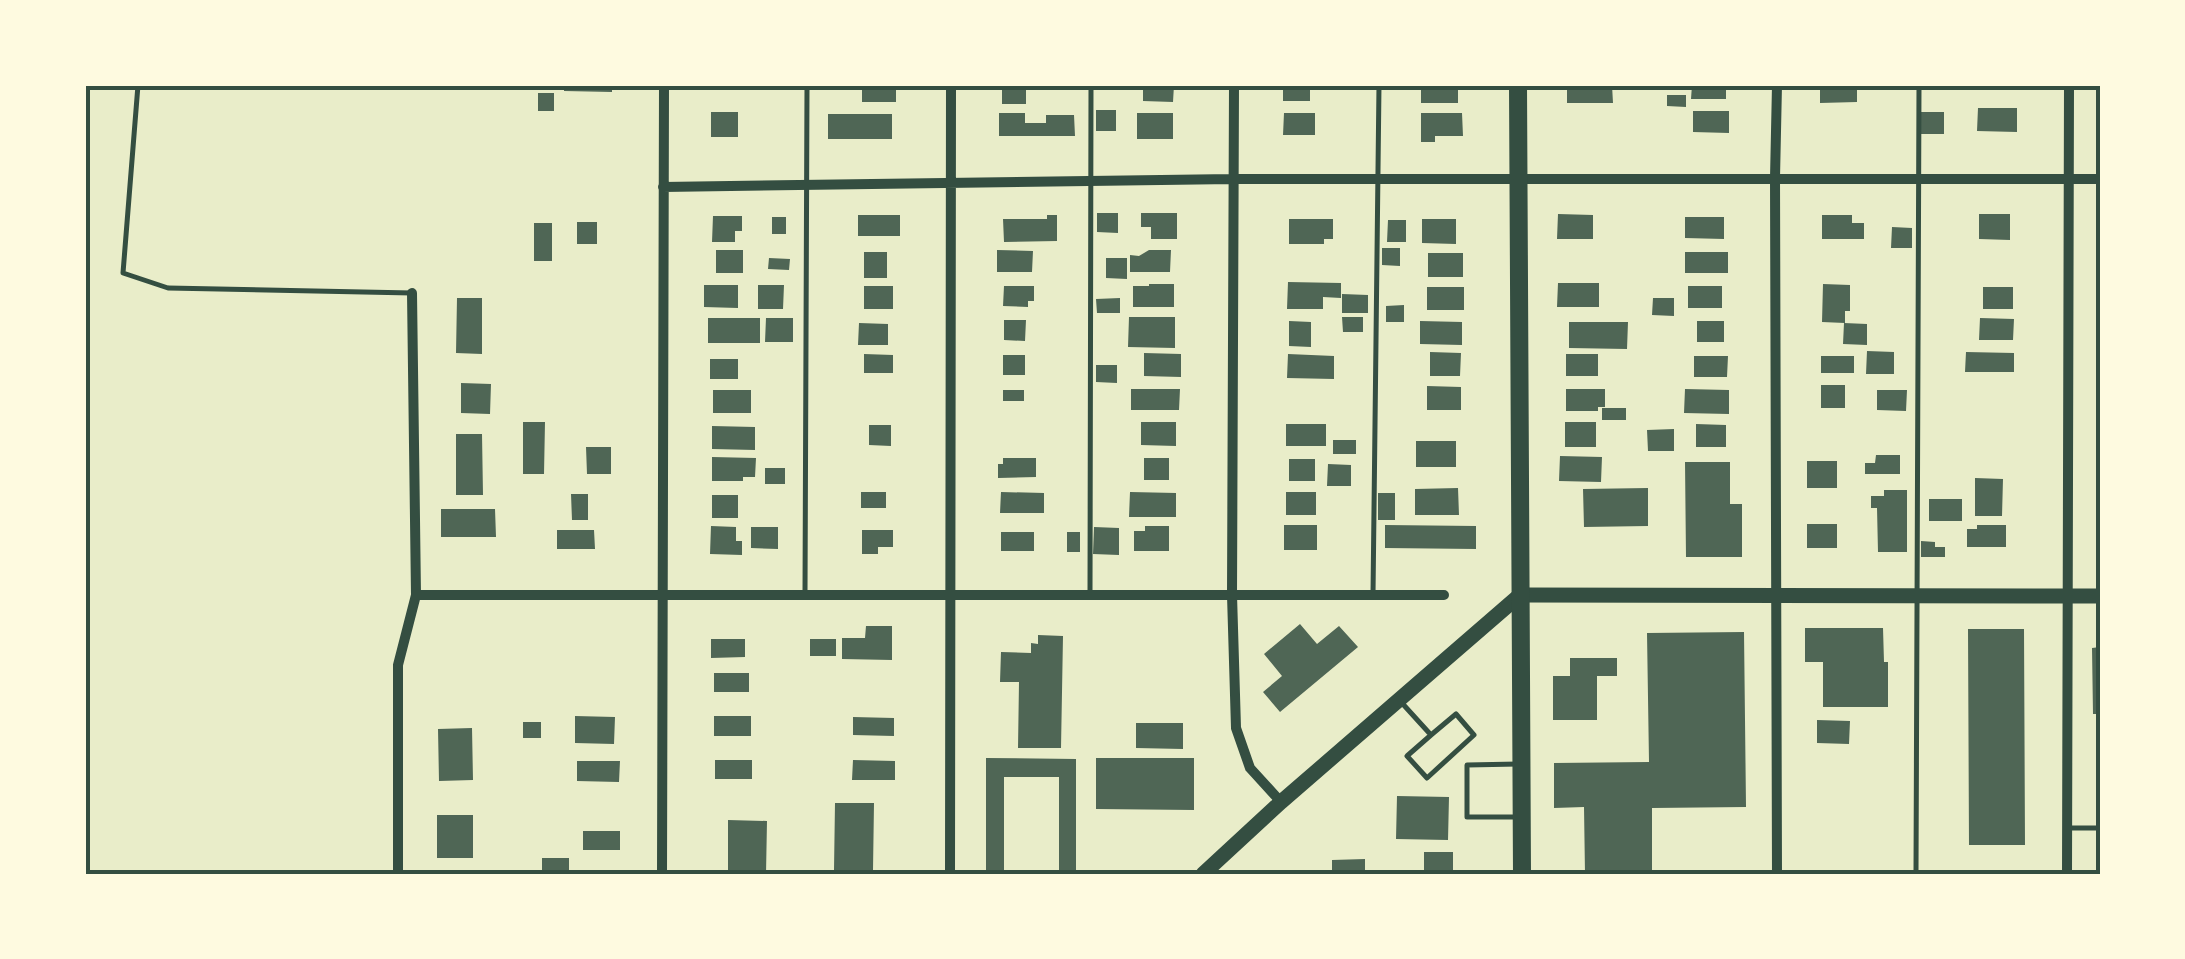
<svg xmlns="http://www.w3.org/2000/svg" width="2185" height="959" font-family="'Space Grotesk',sans-serif">
<style>
.building{fill:#4f6655}
.lines{fill:none;stroke-linecap:round;stroke-linejoin:round}
.service{stroke:#344e41;stroke-width:5}
.minor{stroke:#344e41;stroke-width:10}
.secondary{stroke:#344e41;stroke-width:15}
.primary{stroke:#344e41;stroke-width:18}
.neatline{fill:none;stroke:#344e41;stroke-width:4}
</style>
<rect width="100%" height="100%" fill="#e9edc9"/>
<path class="building" d="M564,85H612V92L564,91Z
M862,85H896V102H862Z
M1002,85H1026V104H1002Z
M1143,85H1174L1173,102L1143,101Z
M1283,85H1310V101H1283Z
M1421,85H1458V103H1421Z
M1567,85H1612L1613,103H1567Z
M1692,85H1726V99H1691Z
M1820,85H1857V102L1820,103Z
M538,93H554V111H538Z
M1667,95H1686V107L1667,106Z
M1978,108H2017V132L1977,131Z
M1096,110H1116V131H1096Z
M1693,111H1729V133L1693,132Z
M711,112H738V137H711Z
M1920,112H1944V134H1920Z
M999,113H1025V123H1046V115H1074L1075,136H999Z
M1137,113H1173V139H1137Z
M1284,113H1315V135H1283Z
M1421,113H1462L1463,136H1435V142H1421Z
M828,114H892V139H828Z
M1097,213H1118V233L1097,232Z
M1141,213H1177V239H1151V227H1141Z
M1558,214L1593,215V239H1557Z
M1979,214H2010V240L1979,239Z
M858,215H900V236H858Z
M1047,215H1057V241L1004,242L1003,219H1047Z
M1822,215H1852V223H1864V239H1822Z
M713,216H742V231H735V242H712Z
M772,217H786V234H772Z
M1685,217H1724V239L1685,238Z
M1289,219H1333V239H1324V244H1289Z
M1422,219H1456V244L1422,243Z
M1388,220H1406V242H1387Z
M577,222H597V244H577Z
M534,223H552V261H534Z
M1892,227L1912,228V248H1891Z
M1382,248H1400V266L1382,265Z
M716,250H743V273H716Z
M997,250L1033,251L1032,272H997Z
M1149,250H1171L1170,272H1130V255L1139,256Z
M864,252H887V278H864Z
M1685,252H1728V273H1685Z
M1428,253H1463V277H1428Z
M769,258L790,259L789,270L768,269Z
M1106,258H1127V279L1106,278Z
M1288,282L1341,283V298L1323,297V309H1287Z
M1558,283H1599V307H1557Z
M1149,284H1174V307H1133V286H1149Z
M1823,284L1850,285V311H1845V323L1822,322Z
M704,285H738V308L704,307Z
M758,285H784L783,309H758Z
M864,286H893V309H864Z
M1004,286H1034V301H1028V307L1003,306Z
M1688,286H1722V308H1688Z
M1427,287H1464V310H1427Z
M1983,287H2013V309H1983Z
M1342,294L1368,295V313H1342Z
M457,298H482V354L456,353Z
M1120,298V313H1097L1096,299Z
M1653,298H1674V316L1652,315Z
M1404,305V322H1386V306Z
M1129,317H1175V348L1128,347Z
M1342,317H1363V332H1343Z
M708,318H760V343H708Z
M766,318H793V342H765Z
M1980,318L2014,319L2013,340H1979Z
M1004,320H1026L1025,341L1004,340Z
M1289,321L1311,322V347L1289,346Z
M1420,321L1462,322V345L1420,344Z
M1697,321H1724V342H1697Z
M1569,322H1628L1627,349L1569,348Z
M859,323L888,324V345H858Z
M1844,323L1867,324V345L1843,344Z
M1867,351L1894,352V374H1866Z
M1430,352L1461,353L1460,376H1430Z
M1966,352L2014,353V372H1965Z
M1144,353L1181,354V377L1144,376Z
M864,354L893,355V373H864Z
M1288,354L1334,356V379L1287,378Z
M1566,354H1598V376H1566Z
M1003,355H1025V375H1003Z
M1694,356H1728L1727,377H1694Z
M1821,356H1854V373H1821Z
M710,359H738V379H710Z
M1096,365H1117V383L1096,382Z
M461,383L491,384L490,414L461,413Z
M1821,385H1845V408H1821Z
M1427,386L1461,387V410H1427Z
M1131,389H1180L1179,410H1131Z
M1566,389H1605V407H1598V411H1566Z
M1685,389L1729,390V414L1684,413Z
M713,390H751V413H713Z
M1003,390H1024V401H1003Z
M1877,390H1907L1906,411L1877,410Z
M1602,408H1626V420H1602Z
M523,422H545L544,474H523Z
M1141,422H1176V446L1141,445Z
M1565,422H1596V447H1565Z
M1286,424H1326V446H1286Z
M1696,424L1726,425V447H1696Z
M869,425H891V446L869,445Z
M712,426L755,427V450L712,449Z
M1674,429V451H1648L1647,430Z
M456,434H482L483,495H456Z
M1333,440H1356V454H1333Z
M1416,441H1456V467H1416Z
M586,447H611V474H587Z
M1876,455H1900V474H1865V463H1875Z
M1560,456L1602,457L1601,482L1559,481Z
M712,457L756,458L755,477H743V481H712Z
M1003,458H1036V477L998,478V464H1003Z
M1144,458H1169V480H1144Z
M1289,459H1315V481H1289Z
M1807,461H1837V488H1807Z
M1685,462H1730V504H1742V557H1686Z
M1328,464L1351,465V486H1327Z
M765,468H785V484H765Z
M1975,478L2003,479L2002,516H1975Z
M1458,488L1459,515H1415V489Z
M1648,488V526L1584,527L1583,489Z
M1884,490H1907V552H1878L1877,508H1871V496H1884Z
M861,492H886V508H861Z
M1001,492L1044,493V513H1000Z
M1130,492L1176,493V517H1129Z
M1286,492H1316V515H1286Z
M1378,493H1395V520H1378Z
M571,494H588V520H572Z
M712,495H738V518H712Z
M1929,499H1962V521H1929Z
M441,509H495L496,537H441Z
M1807,524H1837V548H1807Z
M1284,525H1317V550H1284Z
M1385,525L1476,526V549L1385,548Z
M1977,525H2006V547H1967V529H1977Z
M711,526L736,527V541H742V555L710,554Z
M1145,526H1169V551H1134V531H1145Z
M751,527H778V549L751,548Z
M1094,527L1119,528V555L1093,554Z
M557,530H594L595,549H557Z
M862,530H893V547H878V554H862Z
M1001,532H1034V551H1001Z
M1067,532H1080V552H1067Z
M1921,541L1935,542V547H1945V557H1921Z
M1300,624L1317,644L1339,626L1358,647L1280,712L1263,692L1282,676L1264,654Z
M866,626H892V660L842,659V638H865Z
M1805,628H1883L1884,662H1888V707H1823V662H1805Z
M1968,629H2024L2025,845H1969Z
M1744,632L1746,807L1652,808V874H1585L1584,807L1554,808V763L1649,762L1647,633Z
M1038,635L1063,636L1061,748H1018L1019,682H1000L1001,652L1031,653V643L1038,644Z
M711,639H745V657L711,658Z
M810,639H836V656H810Z
M2100,647V714H2093L2092,648Z
M1570,658H1617V676H1597V720H1553V676H1570Z
M714,673H749V692H714Z
M575,716L615,717L614,744L575,743Z
M714,716H751V736H714Z
M853,717L894,718V736L853,735Z
M1817,720L1850,721L1849,744L1817,743Z
M523,722H541V738H523Z
M1136,723H1183V749L1136,748Z
M472,728L473,780L439,781L438,729Z
M986,758L1076,759V874H1059V777H1004V874H986Z
M1096,758H1194V810L1096,809Z
M715,760H752V779H715Z
M853,760L895,761V780H852Z
M577,761H620L619,782L577,781Z
M1397,796L1449,797L1448,840L1396,839Z
M835,803H874L873,870H834Z
M437,815H473V858H437Z
M728,820L767,821L766,874H728Z
M583,831H620V850H583Z
M1424,852H1453V874H1424Z
M542,858H569V872L542,871Z
M1365,859V874H1332V860Z"/>
<g class="lines">
<path class="service" d="M138,85L123,273L168,288L412,293
M805,594L807,85
M1090,595L1091,85
M1373,595L1379,85
M1401,702L1431,735L1456,714L1474,735L1427,778L1407,756L1431,735
M1518,764L1467,765V817H1518
M2068,828H2100
M1916,874L1919,85"/>
<path class="minor" d="M1234,85L1232,595L1236,728L1250,768L1281,802
M663,187L1233,179H2100
M416,595H1444
M398,874V665L416,595L412,293
M662,874L664,85
M950,874L951,85
M1777,874L1775,178L1777,85
M2067,874L2069,85"/>
<path class="secondary" d="M1203,874L1281,802L1520,595L2100,596"/>
<path class="primary" d="M1518,85L1522,874"/>
</g>
<rect width="2185" height="959" fill="none" stroke="#fefae0" stroke-width="175"/>
<rect x="88" y="88" width="2010" height="784" class="neatline"/>
</svg>
